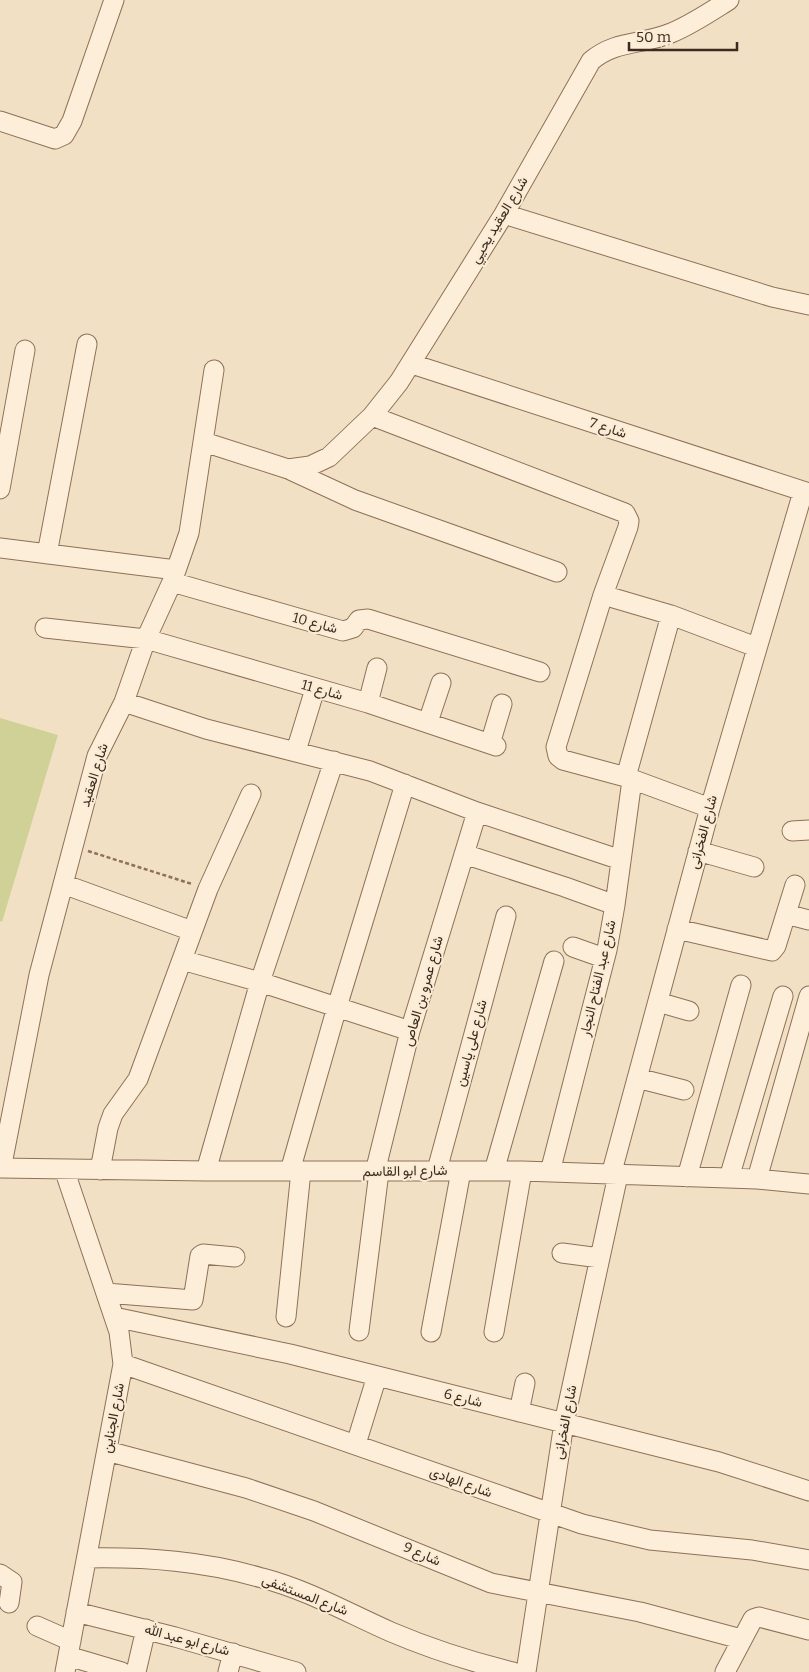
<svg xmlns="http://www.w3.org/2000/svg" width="809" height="1672" font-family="Bitter,Vazirmatn,serif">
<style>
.green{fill:#d0d197}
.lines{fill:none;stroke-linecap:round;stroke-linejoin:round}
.minor-casing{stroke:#8f7058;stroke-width:21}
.path{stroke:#8f7058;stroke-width:2.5;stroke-dasharray:4 2.5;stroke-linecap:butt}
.minor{stroke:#fceed8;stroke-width:19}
.labels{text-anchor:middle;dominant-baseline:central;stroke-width:4;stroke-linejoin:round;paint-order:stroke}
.street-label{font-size:14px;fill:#3d2a1e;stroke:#f9ebd4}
</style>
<rect width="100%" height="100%" fill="#f2e0c4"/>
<path class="green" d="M0,718L58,735L2,922L0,921Z"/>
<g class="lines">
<defs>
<path id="minor" d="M0,121L55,139L64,135L72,121L114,0
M504,214L772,297L809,305
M412,364L809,493
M372,416L625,513L629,521L628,527L603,595L556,747L558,756L563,760L626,777L710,808
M204,442L288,469L355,500L557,572
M288,469L310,466L329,457L372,416L399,382L504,214L591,61C615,40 643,45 671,33C691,25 710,12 729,0
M0,489L25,350
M0,548L176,570
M47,554L87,344
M172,582L343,631L353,628L359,620L368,619L540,672
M603,595L671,615L756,647
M45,628L146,639L368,703L496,746
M124,702L206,729L370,771L477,812L621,860
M368,703L377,668
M428,722L441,683
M490,744L502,704
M296,751L315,689
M626,777L671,615
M792,831L809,830
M698,851L754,867
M464,854L565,887L615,905
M63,884L192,931
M786,914L809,920
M677,929L772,951L776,946L795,885
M573,947L604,958
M182,960L260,982L410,1031
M658,1002L689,1011
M637,1078L684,1090
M3,1159L39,975L97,756L124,702L146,639L172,582L189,533L214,370
M0,1168L206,1171H522L757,1179L809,1184
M64,1169L119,1332L123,1364L65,1672
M100,1170L108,1128L113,1114L138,1079L208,889L251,794
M437,1170L506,916
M206,1171L260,982L334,761
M290,1171L337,1007L405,784
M494,1171L554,961
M375,1172L410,1031L477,812
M550,1172L607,950L615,905L632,780
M611,1175L710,808L803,492
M687,1177L741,985
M729,1178L783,996
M757,1179L809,996
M562,1253L600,1258
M106,1293L193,1300L200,1256L203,1254L235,1257
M114,1317L290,1354L719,1462L809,1491
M286,1317L301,1171
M359,1331L379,1172
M431,1332L461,1171
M494,1332L522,1171
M123,1364L582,1524L650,1540L752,1550L809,1560
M519,1412L525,1383
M356,1444L377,1376
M107,1451L246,1488L314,1511L491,1583L640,1612L741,1639
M87,1558C147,1557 204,1561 262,1578C308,1590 348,1613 391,1632C431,1649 472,1662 513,1672
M0,1574L12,1582L9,1603
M76,1612L175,1637L296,1672
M37,1626L71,1641
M68,1656L122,1672
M136,1672L146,1629
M228,1672L233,1653
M526,1672L564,1423L618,1175
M725,1672L753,1619L759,1617L809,1630"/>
</defs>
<use href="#minor" class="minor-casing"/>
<path class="path" d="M88,851L192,884"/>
<use href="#minor" class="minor"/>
</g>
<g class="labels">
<g class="street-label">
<text transform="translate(499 220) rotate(-59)">شارع العقيد يحيي</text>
<text transform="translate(608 428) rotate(18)">شارع 7</text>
<text transform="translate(315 623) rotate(15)">شارع 10</text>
<text transform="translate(322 690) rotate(16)">شارع 11</text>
<text transform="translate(94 775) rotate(-73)">شارع العقيد</text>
<text transform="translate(703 832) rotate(-75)">شارع الفخرانى</text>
<text transform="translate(598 978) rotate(-77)">شارع عبد الفتاح النجار</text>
<text transform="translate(423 991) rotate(-74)">شارع عمرو بن العاص</text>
<text transform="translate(471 1043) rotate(-75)">شارع على ياسين</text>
<text transform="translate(405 1171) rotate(-1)">شارع ابو القاسم</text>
<text transform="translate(463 1398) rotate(14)">شارع 6</text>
<text transform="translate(113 1418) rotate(-79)">شارع الجناين</text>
<text transform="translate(565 1422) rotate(-79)">شارع الفخرانى</text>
<text transform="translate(461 1482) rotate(20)">شارع الهادى</text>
<text transform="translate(422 1554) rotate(24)">شارع 9</text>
<text transform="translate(305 1595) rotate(21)">شارع المستشفى</text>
<text transform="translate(187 1640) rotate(15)">شارع ابو عبد الله</text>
</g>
</g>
<path d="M629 42v8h108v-8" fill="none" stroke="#3d2a1e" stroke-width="2.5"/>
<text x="636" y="42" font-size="15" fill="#3d2a1e" stroke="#f9ebd4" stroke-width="4" paint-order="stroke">50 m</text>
</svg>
